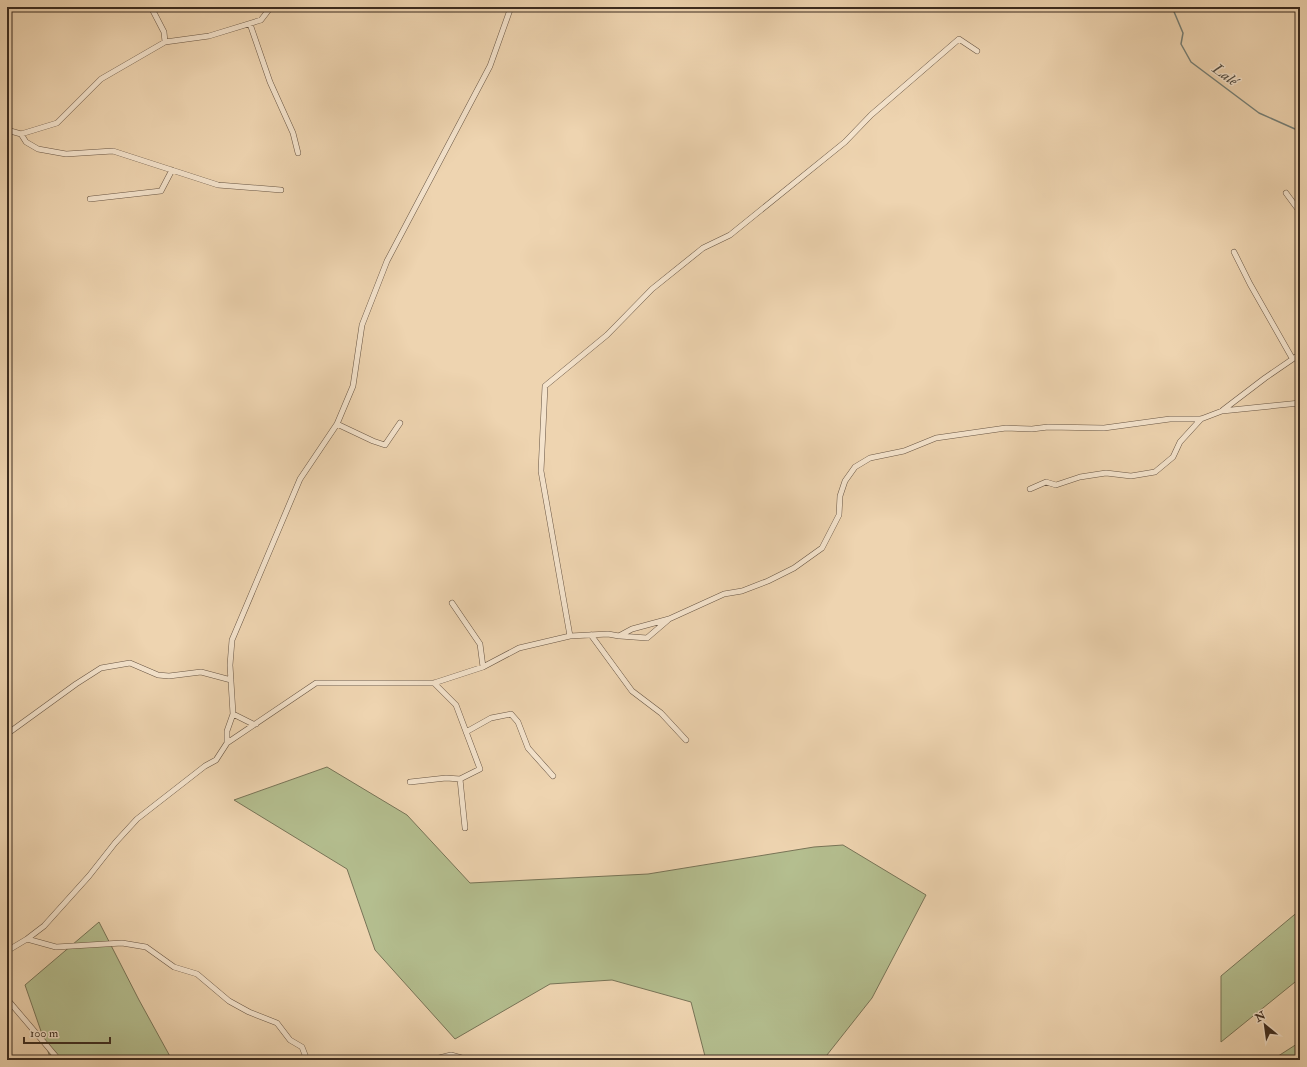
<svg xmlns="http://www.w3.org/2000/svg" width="1307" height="1067" font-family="'IM FELL Double Pica',serif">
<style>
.green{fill:#b4be8f;stroke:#787457}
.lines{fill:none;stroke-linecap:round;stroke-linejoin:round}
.stream{stroke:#757f77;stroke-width:1.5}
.minor-casing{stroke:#685543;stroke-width:6}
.minor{stroke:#f4e3cc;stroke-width:5}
.labels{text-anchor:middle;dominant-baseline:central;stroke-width:3;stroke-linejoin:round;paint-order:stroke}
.water-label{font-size:15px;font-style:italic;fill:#534e44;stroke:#f4e3cc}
</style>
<rect width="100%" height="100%" fill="#eed4b0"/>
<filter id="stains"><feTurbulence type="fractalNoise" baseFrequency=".005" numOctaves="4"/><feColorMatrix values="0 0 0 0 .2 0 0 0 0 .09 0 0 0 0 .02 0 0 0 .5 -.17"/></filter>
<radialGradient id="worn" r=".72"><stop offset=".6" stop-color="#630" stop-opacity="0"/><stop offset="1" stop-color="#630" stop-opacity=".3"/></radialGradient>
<path class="green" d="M327,767L407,815L470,883L648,874L814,847L843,845L926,895L872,998L823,1060H706L691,1002L612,980L550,984L455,1039L375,950L347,869L234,800Z
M1300,910V978L1221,1042V976Z
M99,922L139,1000L172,1060H51L25,985Z
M1300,1042V1060H1272Z"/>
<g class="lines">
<path class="stream" d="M1172,7L1183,33L1181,44L1191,62L1259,113L1295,129L1300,133"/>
<defs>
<path id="minor" d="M151,7L164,32L165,42
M250,24L270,82L293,133L298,153
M7,130L21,134L57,123L101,79L165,42L209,36L261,20L271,7
M21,134L26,142L38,149L66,154L113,151L218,185L281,190
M1286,193L1300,212
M90,199L161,191L172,170
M1234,252L1250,284L1292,358
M1223,410L1265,378L1300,354
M337,424L373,441L385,445L400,423
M1030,489L1046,482L1056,485L1080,477L1106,473L1131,476L1155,472L1173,457L1180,442L1201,419
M452,603L480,644L483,667
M591,635L632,691L661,713L686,740
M570,636L541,471L545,386L607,335L652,289L703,248L730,235L845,142L871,115L959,39L977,51
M620,636L647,638L668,620
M233,714L253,724H256
M466,732L491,718L511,714L518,722L528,748L553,776
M7,734L76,684L101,668L130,663L158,675L169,676L201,672L231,680
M227,743L316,683H434L483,667L519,648L570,636L608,634L619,636L632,629L669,619L724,594L742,591L768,581L794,568L822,548L839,515L840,496L845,481L855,467L870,458L904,451L936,438L1006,428L1032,429L1048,427L1104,428L1170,419H1201L1222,411L1300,403
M460,779L465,828
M410,782L446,778L460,779L480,769L456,705L434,683
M27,939L56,947L122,943L146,947L174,967L197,974L229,1001L249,1012L277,1023L290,1040L302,1047L307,1060
M7,951L27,939L44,926L89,876L115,843L137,819L205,766L216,760L227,743V731L233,714L230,665L232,640L300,479L337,424L353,386L362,325L387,261L490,66L511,7
M7,999L59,1060
M431,1060L451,1055L469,1060"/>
</defs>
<use href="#minor" class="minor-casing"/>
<use href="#minor" class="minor"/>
</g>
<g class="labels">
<g class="water-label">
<text transform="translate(1225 75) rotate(36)">Lalé</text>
</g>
</g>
<rect width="1307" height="1067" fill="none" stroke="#eed4b0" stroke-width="24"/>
<rect x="8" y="8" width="1291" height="1051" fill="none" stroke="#3b2b1f" stroke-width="2"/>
<rect x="12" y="12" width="1283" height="1043" fill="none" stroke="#3b2b1f"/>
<g transform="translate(1265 1025) rotate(331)" stroke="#f4e3cc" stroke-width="3" paint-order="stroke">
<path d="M0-3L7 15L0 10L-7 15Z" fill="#3b2b1f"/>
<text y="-6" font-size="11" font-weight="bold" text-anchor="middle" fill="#3b2b1f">N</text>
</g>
<path d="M24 1037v6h86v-6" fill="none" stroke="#3b2b1f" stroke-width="2"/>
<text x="30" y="1037" font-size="12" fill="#3b2b1f" stroke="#f4e3cc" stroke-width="3" paint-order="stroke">100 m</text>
<rect width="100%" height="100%" filter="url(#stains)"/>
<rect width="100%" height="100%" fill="url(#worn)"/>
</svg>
